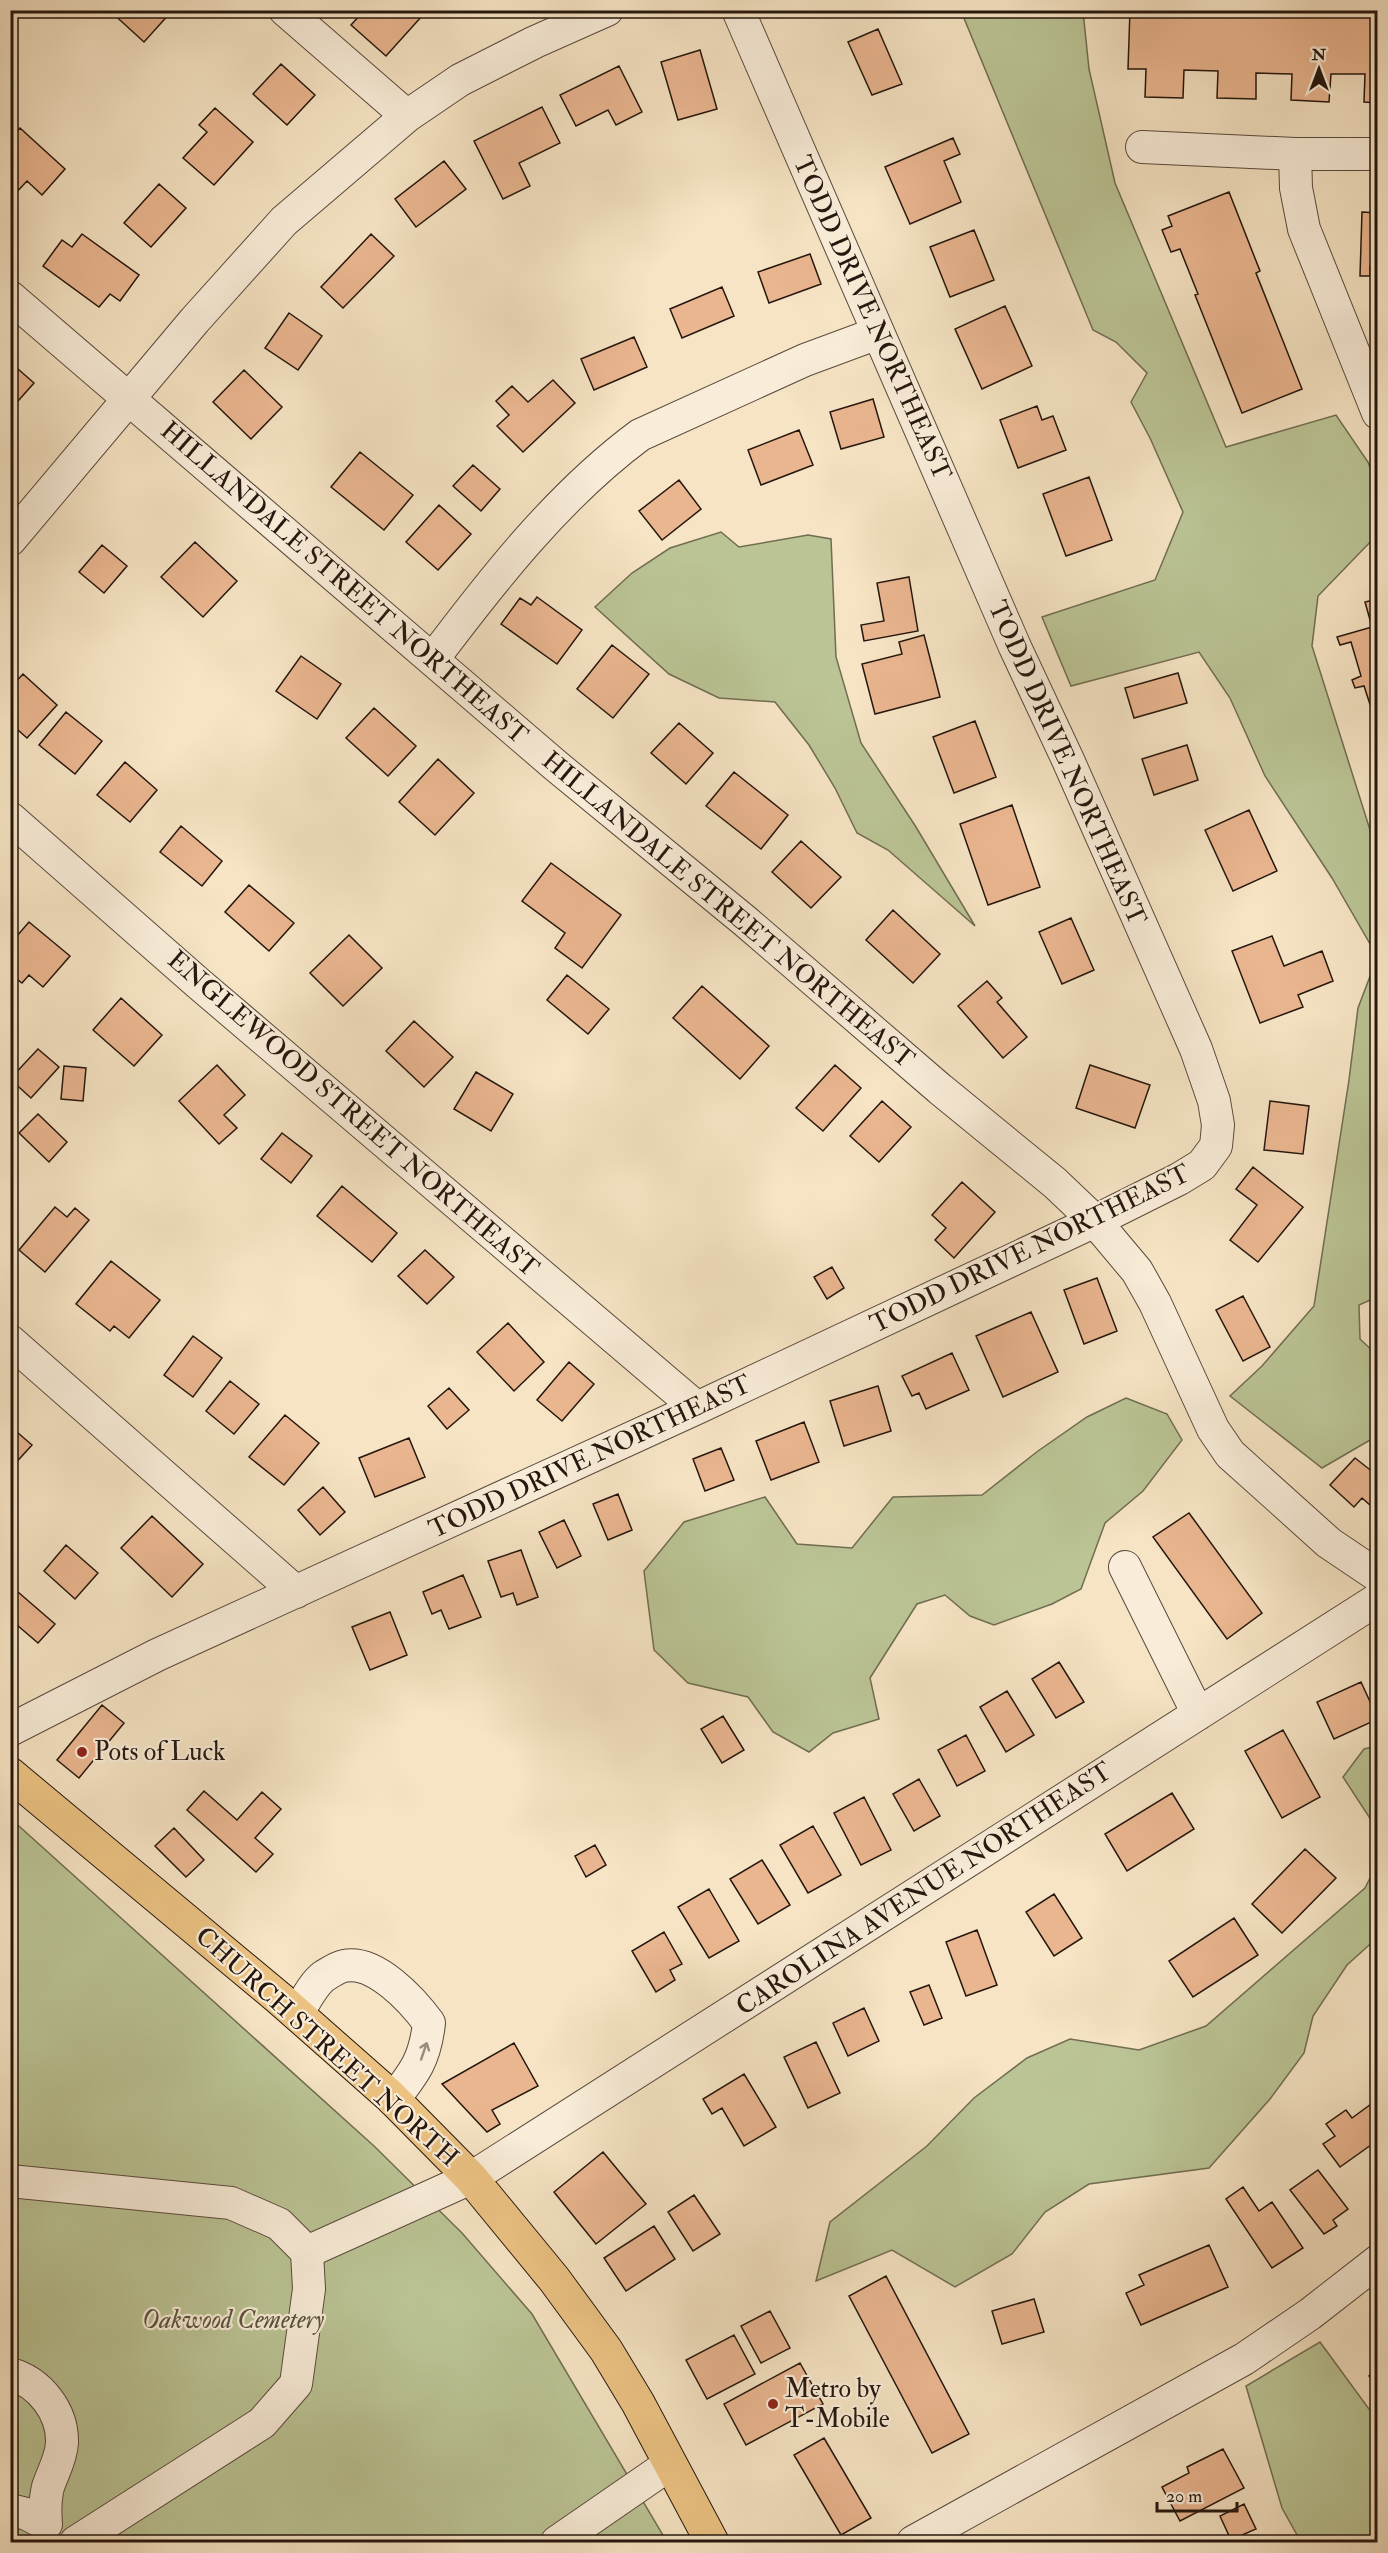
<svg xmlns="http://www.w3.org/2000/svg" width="1388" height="2553" font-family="'IM FELL Double Pica',serif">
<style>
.green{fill:#bbc495;stroke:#706d52;stroke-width:1.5}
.building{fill:#eab690;stroke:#25160e;stroke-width:1.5}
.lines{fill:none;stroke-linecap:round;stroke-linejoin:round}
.minor-casing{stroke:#594a3c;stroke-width:34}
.major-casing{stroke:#25160e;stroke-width:35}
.minor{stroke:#f9edd9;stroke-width:32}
.major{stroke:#ebc282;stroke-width:33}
.oneway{stroke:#9a8c7e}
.poi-dot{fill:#8f2418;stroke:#f9edd9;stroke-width:2}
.labels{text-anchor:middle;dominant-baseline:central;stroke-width:4.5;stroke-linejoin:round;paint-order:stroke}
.street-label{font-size:26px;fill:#25160e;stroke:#f9edd9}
.poi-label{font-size:26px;fill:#25160e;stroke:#f9edd9;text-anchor:start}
.park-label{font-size:26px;font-style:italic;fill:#5a533d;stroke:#f9edd9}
</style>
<rect width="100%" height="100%" fill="#f6e4c4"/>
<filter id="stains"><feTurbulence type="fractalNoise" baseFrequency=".00333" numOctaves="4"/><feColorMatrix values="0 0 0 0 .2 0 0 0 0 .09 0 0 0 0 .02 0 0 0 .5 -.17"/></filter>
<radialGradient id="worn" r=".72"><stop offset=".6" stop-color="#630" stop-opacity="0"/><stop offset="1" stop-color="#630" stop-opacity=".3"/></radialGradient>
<path class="green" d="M961,11H1083L1089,69L1115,183L1226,447L1336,415L1368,462L1377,486V535L1318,596L1312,646L1377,852V956L1332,878L1265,776L1230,698L1199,652L1071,686L1042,617L1155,580L1183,512L1150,438L1131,402L1147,373L1116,342L1093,330Z
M721,532L739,547L808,535L831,539L836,657L861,743L916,827L975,926L888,850L857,833L835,788L809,745L775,702L719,698L669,674L595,607L632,573L670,548Z
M1377,958V1297L1359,1305L1360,1339L1377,1355V1436L1322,1468L1230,1396L1262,1366L1314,1306L1349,1080L1358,1008Z
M1126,1398L1167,1414L1182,1440L1143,1491L1105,1523L1081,1589L1052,1604L994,1625L970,1616L945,1595L917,1604L870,1678L879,1719L833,1733L809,1752L773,1732L748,1697L688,1683L654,1650L644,1571L684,1522L765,1497L797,1544L852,1548L893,1497L982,1495L1038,1451L1087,1417Z
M1377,1746H1378L1377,1835V1829L1343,1777L1364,1749Z
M10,1818L374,2146L462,2233L532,2314L667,2542H11Z
M1377,1864V1938L1347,1965L1313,2016L1304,2053L1270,2099L1209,2168L1089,2184L1045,2212L1012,2254L955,2287L892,2250L816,2281L830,2222L927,2146L974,2098L1027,2058L1070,2039L1139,2050L1206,2026L1365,1888Z
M1320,2342L1377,2420V2542H1301L1282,2508L1246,2386Z"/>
<path class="building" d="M109,10H169L171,12L144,42Z
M357,10H416L422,16L386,56L351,25L361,14Z
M1130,10H1378V103L1364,102L1365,74H1331L1329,102L1291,100L1292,74L1256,73V99L1217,98L1218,71L1184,70L1183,98L1145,97L1146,69H1128Z
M878,29L902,84L872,95L848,42Z
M700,50L717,109L678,120L661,62Z
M281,64L315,95L287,125L253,94Z
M619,66L642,112L616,125L608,110L576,126L560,95Z
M542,107L560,143L519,163L530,186L503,199L474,141Z
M215,108L253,142L214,185L183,158L207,132L199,125Z
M20,128L65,169L42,195L27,181L10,199V139Z
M953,138L960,154L944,161L961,202L910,224L885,167Z
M444,161L466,189L416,227L395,199Z
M159,184L186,208L151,247L124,223Z
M1229,192L1260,271L1256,273L1302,389L1242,413L1195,295L1198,294L1180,249L1171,252L1162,230L1172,226L1168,216Z
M1362,212L1378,213V267L1370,266V276H1360Z
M974,230L994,280L950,297L930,247Z
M82,234L139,275L120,301L110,294L99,307L43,266L62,240L72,247Z
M371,234L394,256L343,308L321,287Z
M810,254L821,284L769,303L758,272Z
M722,287L734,316L682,338L670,309Z
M1005,306L1032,366L982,389L955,329Z
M289,313L322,336L298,370L265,348Z
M634,337L647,367L594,390L581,359Z
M10,362L34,383L10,410Z
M244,370L282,407L251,439L213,402Z
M553,380L575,403L523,452L497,426L509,415L496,401L512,386L528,402Z
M873,399L884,437L841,449L830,412Z
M1037,406L1042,420L1053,416L1066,450L1018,468L1000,420Z
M799,430L813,465L761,485L748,450Z
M360,452L413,495L384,530L331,487Z
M473,465L500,489L481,511L453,486Z
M1089,477L1112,540L1066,556L1043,494Z
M679,480L701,509L662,540L639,511Z
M439,505L471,534L438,570L406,542Z
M195,542L237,581L203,617L161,577Z
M102,545L127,566L104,593L79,572Z
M909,577L918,631L864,641L861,625L884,621L877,583Z
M537,597L582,630L557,664L501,624L520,598L531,605Z
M1378,599V729L1364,686L1355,688L1352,680L1361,676L1351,642L1340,645L1337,637L1372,627L1365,602Z
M924,635L940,697L875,714L862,664L902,654L899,642Z
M612,645L649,674L613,718L577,689Z
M301,656L341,684L317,719L276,691Z
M1178,673L1187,703L1134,718L1125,688Z
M23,674L57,705L27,738L10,723V688Z
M374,708L416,746L388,776L346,738Z
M66,712L102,741L75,774L39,745Z
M975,721L996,777L954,793L933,737Z
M679,723L713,753L686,784L651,753Z
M1187,745L1198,780L1154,795L1142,759Z
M438,759L474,793L435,835L399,802Z
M125,762L157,790L130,822L97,795Z
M734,772L788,815L761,849L706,806Z
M1012,805L1040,887L988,905L960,824Z
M1249,810L1277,871L1233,891L1205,830Z
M181,826L222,861L202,886L160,852Z
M801,841L841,877L811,908L772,872Z
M551,863L621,915L582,968L555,948L565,933L522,901Z
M249,885L294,923L269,951L225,912Z
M893,910L940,954L913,983L866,940Z
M1071,918L1094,970L1062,984L1039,932Z
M29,922L70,956L43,987L29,975L22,983L10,974V944Z
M349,935L382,968L343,1006L310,973Z
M1272,936L1284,966L1322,951L1333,981L1298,995L1303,1007L1260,1023L1232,951Z
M567,975L609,1009L588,1034L547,1000Z
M987,981L1002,998L997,1002L1027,1037L1003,1058L958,1006Z
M702,986L769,1046L740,1079L673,1018Z
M121,998L162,1035L134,1066L93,1030Z
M414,1021L453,1057L424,1087L386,1051Z
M38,1049L59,1067L31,1098L10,1079Z
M217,1065L245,1095L224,1115L237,1128L219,1144L179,1101Z
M835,1065L861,1088L823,1131L796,1108Z
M1090,1065L1150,1085L1135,1128L1076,1108Z
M64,1066L86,1068L83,1101L61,1099Z
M476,1072L513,1094L491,1131L454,1109Z
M882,1101L911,1127L879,1162L850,1136Z
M1270,1101L1309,1106L1303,1154L1264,1150Z
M38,1114L67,1142L49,1162L19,1133Z
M282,1133L312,1156L291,1183L261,1159Z
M1253,1167L1303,1207L1258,1262L1230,1240L1257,1205L1236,1189Z
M962,1182L995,1212L954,1258L935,1240L946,1228L932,1215Z
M342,1186L397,1233L372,1262L317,1216Z
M55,1207L67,1217L75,1208L89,1220L45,1272L19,1250Z
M425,1250L454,1277L427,1304L398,1276Z
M111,1261L160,1300L129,1338L114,1326L110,1331L76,1304Z
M832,1267L844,1288L827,1299L814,1277Z
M1097,1278L1117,1331L1084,1344L1064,1290Z
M1243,1296L1270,1347L1243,1361L1216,1310Z
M1031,1312L1058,1372L1003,1397L976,1336Z
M508,1323L544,1362L514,1391L477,1352Z
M193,1336L222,1358L193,1397L164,1375Z
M952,1353L969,1390L926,1409L919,1393L912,1396L902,1376Z
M569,1362L594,1384L562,1421L537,1400Z
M230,1381L259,1404L234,1434L206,1411Z
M878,1386L891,1431L844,1446L830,1401Z
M449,1388L469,1410L447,1429L428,1406Z
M285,1415L319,1443L284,1485L249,1457Z
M804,1422L819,1462L771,1480L756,1441Z
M10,1426L32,1445L10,1469Z
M409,1438L425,1477L375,1497L359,1458Z
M721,1448L734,1480L705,1491L693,1459Z
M1355,1458L1378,1476V1512L1362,1498L1354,1507L1330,1485Z
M323,1487L345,1512L320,1535L298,1510Z
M618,1494L632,1530L608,1540L593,1504Z
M1189,1513L1262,1613L1227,1639L1153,1537Z
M152,1516L203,1564L172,1597L121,1548Z
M564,1520L581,1556L557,1568L539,1532Z
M66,1545L98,1573L75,1599L44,1571Z
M521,1550L538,1597L517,1605L513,1593L501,1597L488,1561Z
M463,1575L481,1617L449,1629L441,1610L432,1614L423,1592Z
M18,1592L55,1624L38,1643L10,1619V1600Z
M390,1612L407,1655L370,1670L352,1627Z
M1059,1662L1084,1702L1056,1718L1032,1679Z
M1361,1682L1378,1719L1334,1739L1317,1702Z
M1007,1691L1034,1735L1006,1752L980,1707Z
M102,1705L124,1723L79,1778L57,1760Z
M723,1716L744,1750L722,1763L701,1729Z
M1283,1730L1320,1797L1282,1818L1245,1751Z
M966,1735L985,1771L957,1786L938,1750Z
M919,1779L940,1816L914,1831L893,1794Z
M204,1791L237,1820L262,1792L281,1809L255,1838L273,1854L256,1872L187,1810Z
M1172,1793L1194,1829L1127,1871L1105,1834Z
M864,1797L891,1850L861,1865L834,1813Z
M813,1826L841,1875L808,1893L780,1845Z
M174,1828L204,1860L186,1877L155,1846Z
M595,1845L606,1865L586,1877L575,1856Z
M1305,1849L1336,1878L1282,1933L1252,1904Z
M762,1860L790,1905L758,1924L730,1879Z
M709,1889L739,1941L709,1958L678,1907Z
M1054,1894L1082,1938L1054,1956L1026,1912Z
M1234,1918L1258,1955L1193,1997L1169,1961Z
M977,1930L997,1985L966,1996L946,1942Z
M664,1932L682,1964L670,1970L675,1980L656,1992L632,1951Z
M929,1985L942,2018L924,2025L910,1992Z
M864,2008L879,2041L848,2056L833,2023Z
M816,2042L840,2093L808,2108L784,2057Z
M514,2043L538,2086L492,2110L500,2124L487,2132L442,2084Z
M744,2074L776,2127L744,2146L722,2108L712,2114L703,2099Z
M1378,2099V2154L1371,2145L1340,2167L1323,2144L1335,2136L1326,2124L1346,2110L1352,2118Z
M603,2152L646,2204L596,2244L554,2192Z
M1318,2170L1348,2209L1333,2220L1337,2226L1324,2234L1290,2190Z
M1243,2187L1259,2211L1272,2202L1303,2248L1272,2268L1226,2199Z
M694,2195L720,2234L693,2251L668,2212Z
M654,2226L675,2259L626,2291L604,2258Z
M1209,2245L1228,2287L1141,2325L1126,2293L1144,2285L1139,2275Z
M886,2276L969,2434L932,2453L849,2296Z
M1034,2299L1044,2332L1002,2344L992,2311Z
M770,2311L790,2348L761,2363L741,2326Z
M734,2335L755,2374L707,2399L686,2360Z
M800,2363L823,2404L746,2445L724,2404Z
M1378,2370V2386L1369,2376Z
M824,2438L871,2518L841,2535L794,2455Z
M1223,2449L1244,2488L1180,2521L1162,2487L1189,2473L1187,2467Z
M1244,2504L1256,2529L1231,2540L1220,2516Z"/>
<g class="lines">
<defs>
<path id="minor" d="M285,10L407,116
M1142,147L1295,154H1378
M1295,154L1296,188L1304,229L1378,413
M10,297L555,765L745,921L940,1089L1055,1183L1095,1221L1137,1271L1155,1303L1213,1429L1230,1454L1329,1543L1378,1576
M10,540L195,320L284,221L407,116L460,80L535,42L607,10
M433,659C494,578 559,495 640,435L805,360L878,333
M10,818L198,983L697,1408
M10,1341L296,1592
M1125,1567L1198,1714
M10,1730L157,1655L697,1408L1095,1221L1179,1179L1202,1165L1216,1146L1218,1125L1214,1101L1196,1049L1068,760L1015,647L738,10
M297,2014C304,2003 313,1984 324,1976C329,1973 338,1967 344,1966C375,1959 413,2001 429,2023C425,2059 415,2072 393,2100
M10,2181L231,2203L279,2224L307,2252L309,2289L296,2384L262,2423L76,2542
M307,2252L471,2178L1378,1599
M10,2374C40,2382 63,2412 62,2443C61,2459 53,2472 48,2487C45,2499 45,2512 46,2524L27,2514L10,2510
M557,2542L670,2464
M913,2542L1244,2359L1310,2314L1378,2261"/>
<path id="major" d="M10,1774L280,1999L390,2096L471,2178L554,2279L606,2350L638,2403L712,2542"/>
</defs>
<use href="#minor" class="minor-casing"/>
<use href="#major" class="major-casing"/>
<use href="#minor" class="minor"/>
<use href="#major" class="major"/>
</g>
<defs><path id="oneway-shaft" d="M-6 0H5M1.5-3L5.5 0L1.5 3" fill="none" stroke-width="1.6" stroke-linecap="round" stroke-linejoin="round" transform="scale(1.5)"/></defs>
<use class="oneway" href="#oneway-shaft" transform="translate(424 2051) rotate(-71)"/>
<g class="poi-dot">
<circle cx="82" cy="1752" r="6"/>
<circle cx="773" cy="2404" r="6"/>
</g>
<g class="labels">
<g class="street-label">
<text transform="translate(872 318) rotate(66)">TODD DRIVE NORTHEAST</text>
<text transform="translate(344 583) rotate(41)">HILLANDALE STREET NORTHEAST</text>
<text transform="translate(1067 763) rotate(66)">TODD DRIVE NORTHEAST</text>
<text transform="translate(728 910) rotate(40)">HILLANDALE STREET NORTHEAST</text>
<text transform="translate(353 1114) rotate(41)">ENGLEWOOD STREET NORTHEAST</text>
<text transform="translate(1030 1249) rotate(-26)">TODD DRIVE NORTHEAST</text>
<text transform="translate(590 1457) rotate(-25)">TODD DRIVE NORTHEAST</text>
<text transform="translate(924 1889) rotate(-33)">CAROLINA AVENUE NORTHEAST</text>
<text transform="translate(327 2047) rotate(42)">CHURCH STREET NORTH</text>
</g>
<g class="poi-label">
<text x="94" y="1752">Pots of Luck</text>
<text x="785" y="2389">Metro by<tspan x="785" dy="30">T-Mobile</tspan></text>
</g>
<g class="park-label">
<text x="233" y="2320">Oakwood Cemetery</text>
</g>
</g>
<rect width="1388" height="2553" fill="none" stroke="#f6e4c4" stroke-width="36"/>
<rect x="12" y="12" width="1364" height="2529" fill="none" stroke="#25160e" stroke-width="3"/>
<rect x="18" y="18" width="1352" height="2517" fill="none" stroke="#25160e" stroke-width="1.5"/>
<g transform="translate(1319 69)" stroke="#f9edd9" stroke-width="4.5" paint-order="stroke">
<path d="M0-4.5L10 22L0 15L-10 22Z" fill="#25160e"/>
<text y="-9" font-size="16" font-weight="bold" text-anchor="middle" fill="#25160e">N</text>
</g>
<path d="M1157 2502v9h80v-9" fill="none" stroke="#25160e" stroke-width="3"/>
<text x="1166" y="2502" font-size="18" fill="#25160e" stroke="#f9edd9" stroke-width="4.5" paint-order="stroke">20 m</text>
<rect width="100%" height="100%" filter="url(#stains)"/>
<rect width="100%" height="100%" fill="url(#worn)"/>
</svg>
